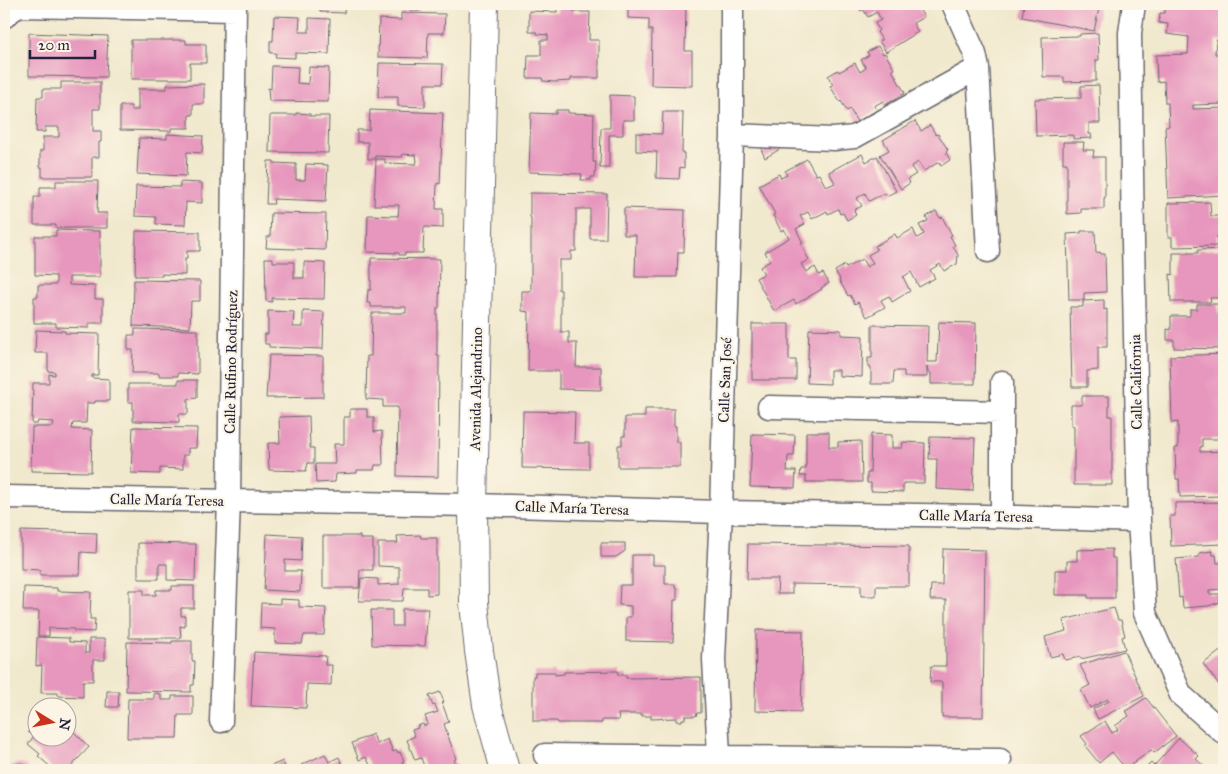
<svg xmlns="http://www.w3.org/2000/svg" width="1228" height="774" font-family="'IM FELL Great Primer',serif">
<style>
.building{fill:#e796bd}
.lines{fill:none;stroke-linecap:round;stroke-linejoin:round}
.minor-casing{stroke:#6a686e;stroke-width:25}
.tertiary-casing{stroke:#6a686e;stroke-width:30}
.minor{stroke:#fff;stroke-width:22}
.tertiary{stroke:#fff;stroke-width:28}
.labels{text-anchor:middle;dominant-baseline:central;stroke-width:4.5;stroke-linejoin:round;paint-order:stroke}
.street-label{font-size:15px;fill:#22223b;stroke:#fcf5e5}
</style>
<rect width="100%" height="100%" fill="#fcf5e5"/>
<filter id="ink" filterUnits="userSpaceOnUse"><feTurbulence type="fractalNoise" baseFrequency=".02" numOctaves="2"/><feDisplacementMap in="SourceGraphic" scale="10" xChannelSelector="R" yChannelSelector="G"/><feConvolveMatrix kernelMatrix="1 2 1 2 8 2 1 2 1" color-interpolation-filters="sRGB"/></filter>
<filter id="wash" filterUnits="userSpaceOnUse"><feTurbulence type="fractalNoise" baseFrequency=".0096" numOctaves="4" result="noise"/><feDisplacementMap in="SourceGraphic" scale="20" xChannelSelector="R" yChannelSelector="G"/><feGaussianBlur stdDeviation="1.12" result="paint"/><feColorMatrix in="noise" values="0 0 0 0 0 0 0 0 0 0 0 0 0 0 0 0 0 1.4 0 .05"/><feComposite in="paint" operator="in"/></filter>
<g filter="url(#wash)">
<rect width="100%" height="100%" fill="#f1e9ce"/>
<g id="blocks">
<path class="building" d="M268,4H345L344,13L320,12V7L268,5Z
M368,4H428V7H420L419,11H410V7H368Z
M628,4H686L685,51H692V86L651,85L652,30H649V19L628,18Z
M857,4H916L924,17L913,23L918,32L886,52L879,41L882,40L877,32L879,30L875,23L881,20L877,12L868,17L863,9L861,11Z
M1024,4H1100L1094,31L1022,17Z
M1166,4H1224L1223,41L1216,40L1215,54H1224V104L1193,105V109L1224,108V195L1168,198L1165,127L1169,126L1168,103H1165L1164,81L1157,82L1156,55L1188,54L1189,37L1167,34L1168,24L1159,23L1160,13H1165Z
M557,8H574V12H590L589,40H599V78H571V81L555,82L543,81L542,78H527L528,55H541V40H548V35L537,34V32H529V11L557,12Z
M401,13L445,14L444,33H428L427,58L378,57L379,19L401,20Z
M274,16L300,17L299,32H309V18L330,19L329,54L295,53V58L275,57L276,53H270V41H273Z
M29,33L108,36L106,77L29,76Z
M1098,33L1099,60H1096V81L1064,82V77H1043L1042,37L1080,36V34Z
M131,40H186V44H206V63H190V79H131Z
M878,46L883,54L885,53L894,69L892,70L905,93L885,105L883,101L874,106L877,110L857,122L850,109L847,111L841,101L840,102L830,86L833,85L828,76L838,70L839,72L855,63L860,72L866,68L861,60L869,55L867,52Z
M379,63L443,64L442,84H425V107L398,106V97H378Z
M272,66L298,67L297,83L308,84L309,67L329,68L328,102L269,101L268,88L271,89Z
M61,82H100V109H93V131H101V142H99V157H92V177H42V167H40V151H43V137H59V127H45V132H36L37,97H43V89H61Z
M204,84V104H193V115H189V128H171V131L120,130V106H131V110H138V89H167V85Z
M1099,85L1100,123H1089V134H1091L1092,138L1073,139V135L1036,136L1035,99L1081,98V86Z
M610,95L634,96V120H623V135H609V168H600L601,128H610Z
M370,110L443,113L440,184L437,183L436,209H443V228L424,227L423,253H405V255H399V253L367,252L368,215L398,216L399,205H374L376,159H385V163L416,164L417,161L416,155L403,154L402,157L375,156V159H368V142H357V130H369Z
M556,110H568V113L594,114L593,162H596L595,177H591V180H581L582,174L529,172L531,113L556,114Z
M663,112H683L682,153H684V168L680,167L679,179L656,178L657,152L636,151V133L662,134Z
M296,113L310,114V116H329L328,153L269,152L270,115H296Z
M915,121L921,131L930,125L936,135L938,134L948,150L946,152L950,160L941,166L939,162L924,171L918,162L911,167L916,174L908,179L910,183L901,189L880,155L889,150L883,140Z
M167,134L203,136L202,153L187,152L186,176L137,174L139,138L167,139Z
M776,140L780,149L765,158L761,149Z
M1063,142H1084L1083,150H1094L1093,157H1105V198H1104V209H1081V213L1067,214V163H1063Z
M862,154L866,162L877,156L896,191L887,196L885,193L869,201L865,193L857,198L862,206L854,210L856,215L847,220L843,213L840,214L838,209L828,214L827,211L812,219L808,212L800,216L805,224L796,229L803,243L801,244L809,260L801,264L806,272L815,267L819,275L823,273L829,283L821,288L822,289L796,304L794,300L774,311L756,278L764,274L760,267L770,261L765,252L789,238L784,229L781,231L773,215L775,214L759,185L779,174L781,178L787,175L785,171L807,159L816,175L819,174L826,187L835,183L829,172Z
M268,161H274V163L296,164V180H305L306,164L328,165L326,201L273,199L274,204H266Z
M56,181H98L97,213H107V228H56V225H34V197H40V187H56Z
M180,182L202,183V203L186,202L185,225L156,224V217L135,216L136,186L180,187Z
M530,193L607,194L606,239H590V209H576V251H571V260H559V290H561V332H569V343H577L576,367H601V390L559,389V371H528L529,312L522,311V291H531V218L530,217Z
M1210,202L1211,216H1224V236H1217V246L1172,247V237H1168V203Z
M624,208L685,210L684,252H678L677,277H635L636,235H624Z
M936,211L940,218L942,217L952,235L950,236L955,245L953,246L958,255L957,264L944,271L940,264L930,270L935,278L919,287L911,272L903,277L910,291L892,302L889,296L881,300L885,307L867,317L858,302L855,304L850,295L848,296L839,280L840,279L835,271L845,265L846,268L862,259L867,267L873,263L868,255L877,250L875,246L895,234L897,238L913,229L917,238L924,234L919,225L928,221L926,217Z
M271,213L326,214L325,250L266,248L267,237H270Z
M56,230L100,231V277H69V285L95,286V299H103V323H89V328L56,327V323H34V297H38V285H56V276L35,275V236H56Z
M136,231L200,232V251H187V259H185V275L162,274V276H135Z
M1081,231H1095L1096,253L1100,252L1101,254H1105L1106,292L1084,293V300H1069L1067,234L1081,233Z
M1224,249V298H1210L1211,302H1171L1170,274L1173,275V253H1198V250Z
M265,258H273V262H294V278H304V262L325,263L324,299L272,298V302L266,301Z
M371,258L440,259L439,308H437V356H439L438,477L397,476L398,407H383V400L366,399L367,356H371L372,313H406V307H371V303H367L368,290H371Z
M134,280L200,281V301H191L190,328L133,326Z
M1104,300V310L1107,309V347H1098V370L1087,371V387H1072L1070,307H1083V301Z
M1197,304H1218V315H1224V349L1174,348V340H1167V329L1171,330V316H1190V309H1197Z
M268,311L294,312L293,327H303V311L324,312L323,349L269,347V344H265V334H268Z
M939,322L976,323L975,384H931V373L928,372L927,367V377H904V371H894L893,384H871V367H868V358H872V325L928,326L927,362H937Z
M752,324H789V360H796V380H752Z
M135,329L198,330V374L178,373V376H159V373H132L133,350H128V335H135Z
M809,329L841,330V335L863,336L862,377L839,376V370H830V384L807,383Z
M36,330L65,331V333L99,334L98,375H92V378L109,379V401H95V403H87L86,423H73L72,429L92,430L91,472L31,471L32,427H53L54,422L38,421L37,424H32L33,383H49V374L55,375V372L48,371V353H35Z
M1224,354V445H1219V439H1202V447H1200V452L1224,451V496L1180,497L1179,479H1176L1175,448H1178V422L1172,423L1170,356Z
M269,355L323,356V397L266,398Z
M178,380H197V398L188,399V414H179V422L133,421V402H128V384H178Z
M1082,396H1109V416H1112V485H1074V426L1071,425V405H1082Z
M350,409H367V417H374V432L382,431L383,465H375L374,470H357V473L336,474L335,482L316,483L315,464H335L334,444H344V417H350Z
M645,409H674V426H676V442H680V467H618V445H622V436H625V417H645Z
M523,411L575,412L574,443H589V469L522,468Z
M309,416L310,448H314V463H308L306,471L269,470L268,443H280L279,417Z
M133,427L197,428L196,448H188V455H183V469L160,468V474L131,473Z
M806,432H829V447H838V442L861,441L862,482H806V476H800L801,469H806Z
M752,434L795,435L794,456H788L787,471H796L795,488L750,487Z
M871,434L892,435V448H902L903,442L925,443L924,483H903V492L871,491V483H867V473H870Z
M930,437L975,438L973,491L936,489L937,459H929Z
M1224,502V544L1171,546L1170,516H1175V503Z
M21,531L97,533L96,553L81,552L80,575H40V570L21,569Z
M267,534L302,536L301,561L285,560V571H301L300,592L264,590Z
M420,535L421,538H437V594L427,595V588H404L403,601H359L361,578L378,579V585L399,584V567L378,566V543H398L397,536Z
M323,536H360V539H373V570H360L359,588H323Z
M138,543L196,544L195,581L167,580V564H159V579H138Z
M601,543H625V551L616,557H601Z
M748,544L909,546V586H876V596H861V585L792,584V594H777L778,579H747Z
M943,549L985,550L983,717H942V682H930L931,666H946V600H930L931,585H942Z
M1112,549V558H1115V598H1088V595H1055V570H1067V561H1077V550Z
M1212,551L1213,555H1216L1217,563H1224V589L1209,590V594H1220V602L1208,606L1183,608L1182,597L1179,598L1176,559L1199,557V553Z
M632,555H653V565H665V584H675V588H677V600H674L673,642L626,641V617H631V606L619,605L620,585H632Z
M172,586H194V608H181V616H185V627L180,626L181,638H129V590H144V595H156V590H172Z
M24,587L57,588V591L91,592L90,619H95L94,632L74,631V629L49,628V636H38L39,611H23Z
M280,599L299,600V607L326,608L324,635H304L302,644L275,643V629L260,628L261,603L280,604Z
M1114,608L1118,620H1121L1125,636L1122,637L1125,649L1081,659L1080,657L1065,660L1063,654L1050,657L1045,637L1066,631L1063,620Z
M402,609H428L425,646L372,645L371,610H392V626H402Z
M756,630L803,631L801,712L755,711Z
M37,637L69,638V642L85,643V653H89V639H105V660H93V681H83V697L58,696V693H41L42,665L36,666Z
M172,641H192V661H195L194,685H191V692L126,691L127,642L172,643Z
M1223,649L1224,651V691L1203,664Z
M1124,651L1144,696L1098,719L1093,709L1109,701L1108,699L1090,708L1081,690L1090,685L1080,665Z
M254,652L326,656L325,665H332L331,685L307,684L306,708L251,706Z
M618,671V675H626V678L701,677V713H697L696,716H685V719H682V721H676V718L651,719V716H642V714H618L619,720H602V723H558L557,721H533V676H535V672H555V675L564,674V672Z
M107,691H119L118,707H106Z
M440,692L444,702L442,703L449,722L444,724L456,759L454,760L457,767L449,770H422L421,767L424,766L421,758L415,760L407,740L415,736L412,730L418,728L417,726L423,724L424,726L428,724L425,716L438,712L435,705L433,706L429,696Z
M154,693L161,694V700H172V696H193V715H178L177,738H127L128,699H154Z
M1146,698L1176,736L1154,753L1151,750L1126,769L1112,752L1099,763L1085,746L1087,744L1081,736L1105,721L1112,733L1118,730L1115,726L1129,716L1126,711Z
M38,709V736H68V722L70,724L68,726L89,747L68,770H54L38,756L40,754L28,744L34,736L28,732L37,722L31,717Z
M373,734L377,744L388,739L393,752L397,750L398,753L400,752L404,761L402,762L405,770H363L371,767L366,757L359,760L352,743Z
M4,736H6L5,757H4Z
M1179,738L1199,756L1196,759L1208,770H1144L1151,763L1154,766Z
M325,754L329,762L339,757L344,770H304L301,765Z
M283,761L286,770L291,768L292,770H261Z
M4,762L9,767L15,764L21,763L26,765L29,770H4Z"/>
</g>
</g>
<g filter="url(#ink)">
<use href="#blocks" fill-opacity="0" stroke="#6a686e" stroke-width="1"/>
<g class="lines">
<defs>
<path id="minor" d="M953,4L975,54L978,68L988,251
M1134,4L1130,33L1133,242L1139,521L1145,613L1181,695L1224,733
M4,17L12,10L20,6L235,10
M732,135L834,139L854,137L978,68
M1002,382V516
M769,407L1002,412
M4,497L473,505L721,512L984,516L1139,521
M221,721L229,501L235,4
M545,755L1000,760
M719,756L714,659L721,512L732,135V4"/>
<path id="tertiary" d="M484,4L473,505L474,603L479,651L487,705L505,770"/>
</defs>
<use href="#minor" class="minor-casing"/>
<use href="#tertiary" class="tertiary-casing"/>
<use href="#minor" class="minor"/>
<use href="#tertiary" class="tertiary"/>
</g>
</g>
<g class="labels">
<g class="street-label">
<text transform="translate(231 362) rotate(-89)">Calle Rufino Rodríguez</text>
<text transform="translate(725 380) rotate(-88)">Calle San José</text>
<text transform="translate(1136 382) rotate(-91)">Calle California</text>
<text transform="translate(476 389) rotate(-89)">Avenida Alejandrino</text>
<text transform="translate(167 500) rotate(1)">Calle María Teresa</text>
<text transform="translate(572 508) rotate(2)">Calle María Teresa</text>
<text transform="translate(976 516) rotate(1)">Calle María Teresa</text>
</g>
</g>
<rect width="1228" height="774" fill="none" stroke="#fcf5e5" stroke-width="20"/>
<g transform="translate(52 722) rotate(100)"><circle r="24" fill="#fcf5e5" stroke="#a5a1a1"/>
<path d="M0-4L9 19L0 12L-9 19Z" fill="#c8321e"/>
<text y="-8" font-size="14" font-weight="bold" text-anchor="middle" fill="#22223b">N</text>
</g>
<path d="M30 50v8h65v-8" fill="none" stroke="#22223b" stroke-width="2.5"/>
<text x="38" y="50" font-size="15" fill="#22223b" stroke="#fcf5e5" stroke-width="4" paint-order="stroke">20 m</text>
</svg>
